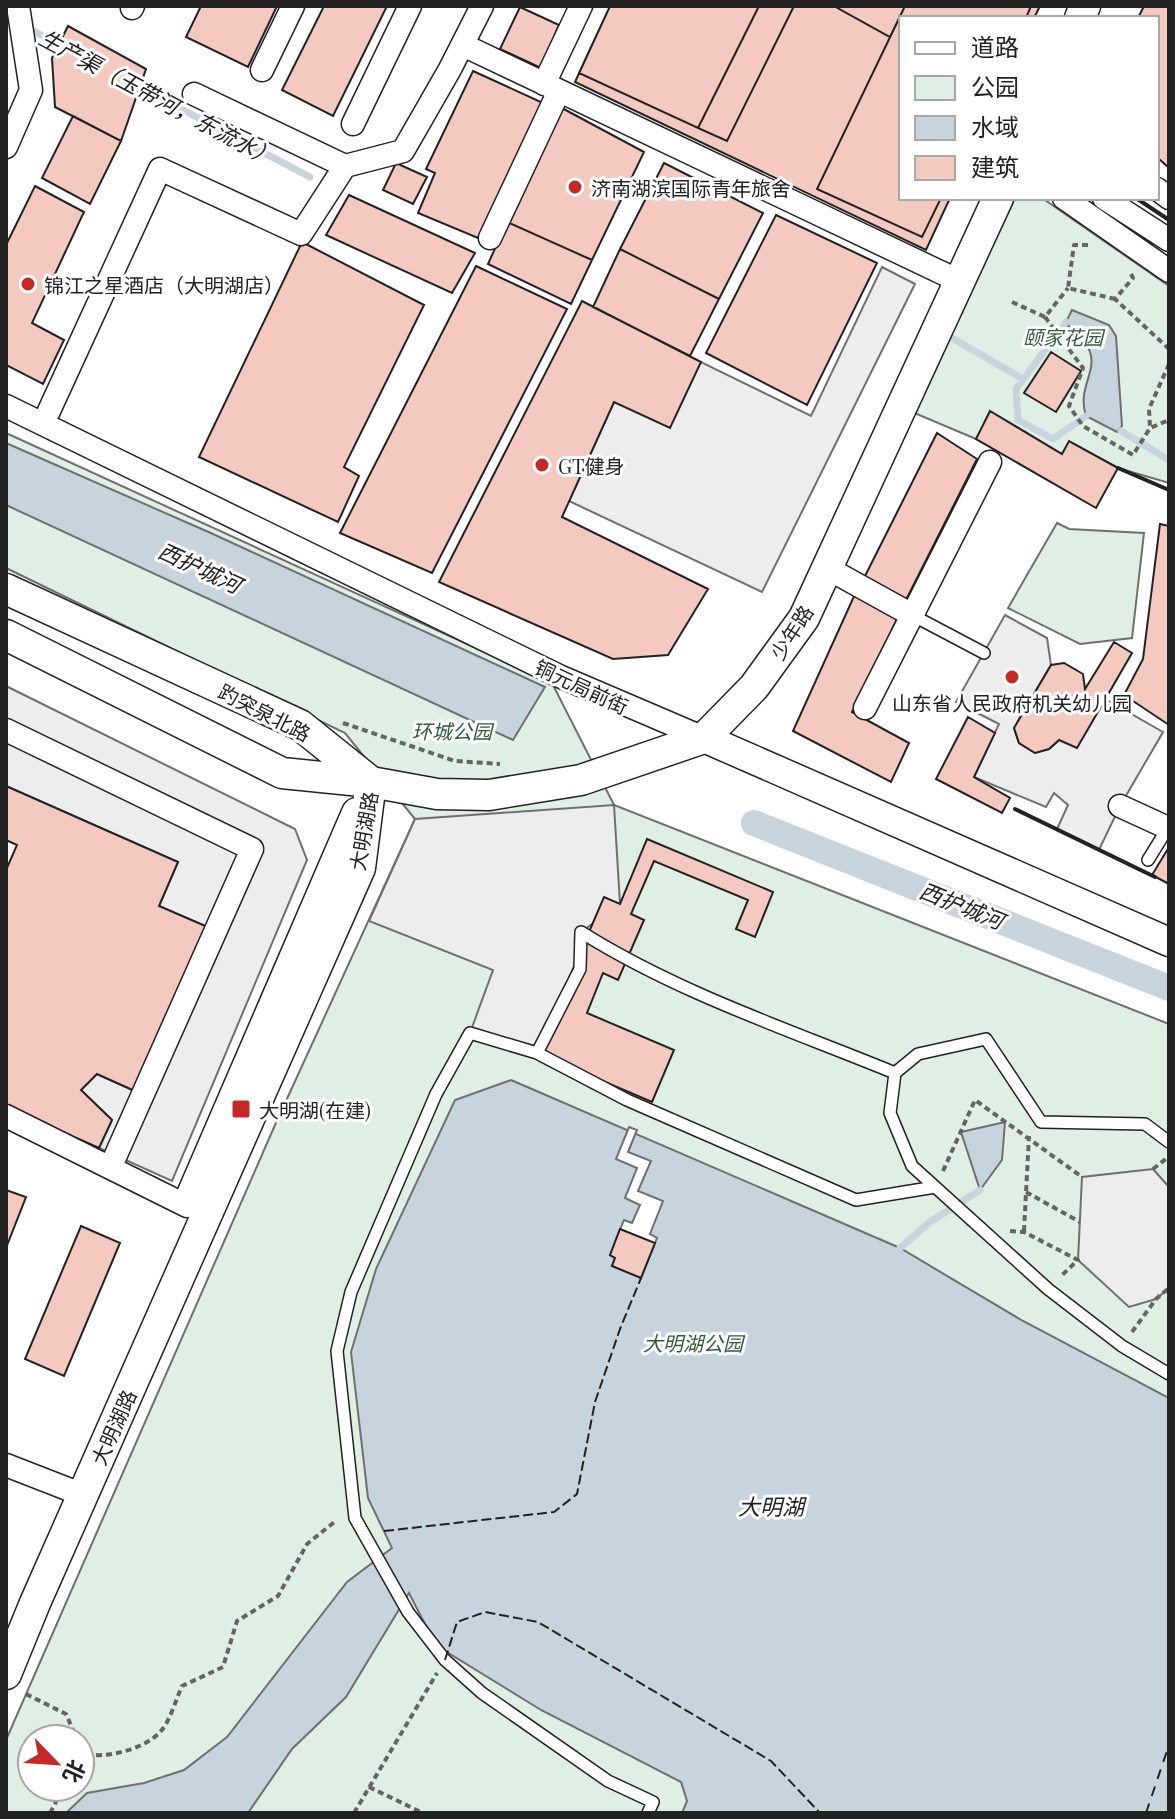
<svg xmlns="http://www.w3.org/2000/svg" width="1175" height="1819" font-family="'Playfair Display','Noto Sans SC',serif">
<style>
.green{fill:#e0efe3;stroke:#6f6f6f;stroke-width:2;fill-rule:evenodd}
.parking{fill:#ededed;stroke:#6f6f6f;stroke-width:2}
.water{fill:#c7d3dd;stroke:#6f6f6f;stroke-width:2}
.pier{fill:#fff;stroke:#6f6f6f;stroke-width:2}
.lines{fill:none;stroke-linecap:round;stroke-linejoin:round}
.stream{stroke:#c7d3dd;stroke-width:7}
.canal{stroke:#c7d3dd;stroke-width:26}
.ferry{stroke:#222;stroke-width:2;stroke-dasharray:10 8;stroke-linecap:butt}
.building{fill:#f3c9c0;stroke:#222;stroke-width:2}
.service-casing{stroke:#222;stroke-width:14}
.minor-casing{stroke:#222;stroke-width:25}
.tertiary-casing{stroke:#222;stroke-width:31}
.secondary-casing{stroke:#222;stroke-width:33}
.path{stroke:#646464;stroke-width:4;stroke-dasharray:6 4;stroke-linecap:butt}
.service{stroke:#fff;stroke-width:11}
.minor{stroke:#fff;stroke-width:22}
.tertiary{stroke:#fff;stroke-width:28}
.secondary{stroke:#fff;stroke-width:30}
.fence{stroke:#222;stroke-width:2;stroke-dasharray:10 4;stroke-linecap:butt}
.wall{stroke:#222;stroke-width:4}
.poi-dot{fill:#c62828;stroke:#fff;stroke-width:3}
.labels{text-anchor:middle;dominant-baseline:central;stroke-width:6;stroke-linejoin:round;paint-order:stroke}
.poi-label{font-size:20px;fill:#222;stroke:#fff;text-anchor:start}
.park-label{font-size:20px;font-style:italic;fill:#2f5e38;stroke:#fff}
.street-label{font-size:20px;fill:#222;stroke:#fff}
.water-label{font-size:22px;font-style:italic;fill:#222;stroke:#fff}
</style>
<rect width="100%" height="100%" fill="#fff"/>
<path class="green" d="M1015,198H1042L1169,286V483L1118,468L1070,442L1062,454L991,412L976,439L912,412Z
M6,433L552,683L614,805L1169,1024V1813H6V1740L275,1125L415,819L345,733L6,568ZM32,1739H80V1787H32Z
M1057,523L1069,529L1144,533L1132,638L1080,644L1008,608Z"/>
<path class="parking" d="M882,267L915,284L762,592L569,501L614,402L701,362L811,416Z
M1005,615L1047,638L1051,665L1014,728L1019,743L1035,753L1049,749L1105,699L1163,732L1120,806L1099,850L1057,829L1068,805L1054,793L1046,807L974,777L999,724L956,702Z
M6,686L295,829L307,860L172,1181L99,1148L112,1120L81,1090L97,1074L136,1092L210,928L159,906L178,862L6,786Z
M614,805L620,904L581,932L580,969L537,1053L470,1033L493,970L369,921L415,819Z
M1153,1169L1169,1187V1288L1156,1299L1129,1307L1078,1260L1082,1177Z"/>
<path class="water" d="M1072,310L1109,325L1116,336L1122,426L1117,432L1086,416C1077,388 1097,373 1090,352C1086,338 1071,334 1066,322Z
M6,443L213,534L545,687L513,740L6,505Z
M511,1080L900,1248L1023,1321L1169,1398V1813H682L687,1801L681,1782L541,1710L442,1649L428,1630L409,1593L346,1697L292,1749L248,1813H66L87,1793L144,1783L184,1770L227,1737L347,1582L392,1548L368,1498L351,1352L376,1269L455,1100Z
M1005,1122L1002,1160L980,1190L961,1132Z"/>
<path class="pier" d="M629,1127L637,1130L628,1152L651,1161L638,1191L663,1201L650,1234L657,1238L641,1278L612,1266L615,1258L610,1255L624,1220L632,1223L640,1205L625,1198L637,1168L616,1159Z"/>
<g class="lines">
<path class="stream" d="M26,27L64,47
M132,83L310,177
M1066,322L1016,389L1018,420L1053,439L1086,416
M945,334L1023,379
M1121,431L1169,460
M900,1248L930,1222L980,1190"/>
<path class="canal" d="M754,823L1169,988"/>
<path class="ferry" d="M1146,1813L1169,1745"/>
</g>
<path class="building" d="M201,6H277L248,67L186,37Z
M324,6H387L333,116L282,90Z
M610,6H1040L1034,18H901V198H950L926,250L575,82Z
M610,6H759L698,128L579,73Z
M759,6H794L727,141L698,128Z
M834,6H905L890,37Z
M905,6H1031L1026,18H901V198H941L922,237L817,189Z
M1144,6H1169V168L1157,157V18H1138Z
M520,7L559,25L541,68L500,49Z
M68,26L146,69L121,141L55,107L52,58Z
M473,71L543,103L478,238L418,213L435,173L426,169Z
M560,107L644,152L592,260L507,222Z
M73,116L121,141L90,204L42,178Z
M396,163L427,177L413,204L383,190Z
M664,163L763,213L719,299L620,249Z
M35,186L84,212L32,323L64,340L43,384L6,365V245Z
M349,195L475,253L452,293L326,235Z
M776,215L877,263L807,405L706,353Z
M507,222L592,260L571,304L488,264Z
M302,242L424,305L344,467L359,476L338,522L199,457Z
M620,249L719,299L690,356L593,307Z
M476,266L567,309L432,573L340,533Z
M582,301L701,362L670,428L614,402L562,517L708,589L668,655L613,659L439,582Z
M1051,352L1081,371L1056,412L1024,393Z
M990,411L1062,454L1069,441L1118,468L1096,508L976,439Z
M937,433L977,459L906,600L864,578Z
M1160,524L1169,526V725L1124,695L1143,659Z
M855,594L899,615L852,712L909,743L891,782L793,731Z
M1114,642L1132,653L1077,748L1059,740L1049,749L1035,753L1019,743L1014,728L1051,665L1064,663L1083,674L1085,689Z
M968,717L995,733L974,777L1010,798L1002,813L936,779Z
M6,786L178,862L159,906L210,928L137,1092L97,1074L81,1090L112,1120L99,1148L6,1107V870L17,845L6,840Z
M647,839L773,892L755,937L736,929L748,900L654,861L631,914L644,920L618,980L603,973L587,1013L674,1050L652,1102L537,1053L604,897L620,904Z
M1169,847V884L1152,875Z
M6,1190L26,1197L6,1248Z
M81,1226L120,1243L64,1376L25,1359Z
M620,1229L655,1243L641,1278L612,1266L615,1258L610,1255Z"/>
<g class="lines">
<defs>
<path id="service" d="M912,615L984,653
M1148,860L1169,826
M581,932L580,969L537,1053L470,1033L436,1094L351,1292L337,1351L355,1518L408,1612L445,1660L482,1693L608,1781L653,1802L648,1813
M581,932C678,993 790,1030 895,1073L890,1113L912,1166L1048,1289L1122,1346L1169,1374
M537,1053L627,1100L856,1200L935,1187
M895,1073L918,1054L986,1039L1041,1122L1145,1124L1169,1142"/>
<path id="minor" d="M132,8L133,6
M463,45L959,281
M262,70L293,6
M544,84L581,6
M194,94L345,166
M353,124L410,6
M6,147L31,90L18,6
M1157,189L1169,198
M1064,198L1169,271
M1104,198L1169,240
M490,238L559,91
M6,406L559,676L704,738
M43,424L160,169L301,234L345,166L403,151L450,69L482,6
M827,568L912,615
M865,708L990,462
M6,730L252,849L111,1166
M1120,806L1168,828
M6,1116L187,1206
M6,1465L83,1495"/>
<path id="tertiary" d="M704,738L1169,942"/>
<path id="secondary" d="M1080,18L1085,6
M6,589L300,725L371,782
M6,635L282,773L371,782L437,794L489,795L581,780L704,738L754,687L804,618L998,198
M192,1195L357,813
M6,1674L35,1603L360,868L371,782"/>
</defs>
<use href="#service" class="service-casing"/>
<use href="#minor" class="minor-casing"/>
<use href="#tertiary" class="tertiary-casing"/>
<use href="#secondary" class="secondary-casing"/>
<path class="path" d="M1088,245H1074L1068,288L1115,299
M1131,274L1133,278L1115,299L1169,349
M1012,302L1045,317L1068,288
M1045,317L1083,368L1069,406L1083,426L1133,455L1150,428
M1169,364L1149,409L1150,428L1169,420
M343,723L455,761L500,764
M1153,1169L1167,1158
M943,1171L975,1100L1082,1177
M1026,1192L1080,1222
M1010,1231L1024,1232L1078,1260L1061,1276
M1024,1231L1029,1136
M1132,1332L1156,1299L1169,1288
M26,1694L66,1714L77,1739
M80,1747L83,1753C103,1760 145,1749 160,1732C170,1722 176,1699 182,1686L223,1667L237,1621L278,1596L307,1544L337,1520
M369,1787L423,1813
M50,1813L64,1787
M354,1813L437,1673"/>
<use href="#service" class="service"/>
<use href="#minor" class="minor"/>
<use href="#tertiary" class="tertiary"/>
<use href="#secondary" class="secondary"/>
<path class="fence" d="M384,1531L554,1512L577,1494L595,1402L620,1329L641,1278
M445,1660L457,1622L485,1612L538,1622L771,1761L820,1813"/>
<path class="wall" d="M1136,198L1169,220
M1118,468L1169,490
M1015,809L1155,877"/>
</g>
<g class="poi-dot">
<circle cx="575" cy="187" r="8"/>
<circle cx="28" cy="284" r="8"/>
<circle cx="542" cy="465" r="8"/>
<circle cx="1012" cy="677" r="8"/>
<rect x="231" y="1099" width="20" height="20" rx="4"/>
</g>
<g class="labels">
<g class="poi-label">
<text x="591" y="187">济南湖滨国际青年旅舍</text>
<text x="44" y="284">锦江之星酒店（大明湖店）</text>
<text x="558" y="465">GT健身</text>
<text x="1012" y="702" text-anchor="middle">山东省人民政府机关幼儿园</text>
<text x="259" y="1109">大明湖(在建)</text>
</g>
<g class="park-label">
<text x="1063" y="336">颐家花园</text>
<text x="452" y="730">环城公园</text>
<text x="693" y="1342">大明湖公园</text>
</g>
<g class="street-label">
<text transform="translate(791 632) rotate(-57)">少年路</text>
<text transform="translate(582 686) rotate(25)">铜元局前街</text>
<text transform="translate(265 712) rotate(27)">趵突泉北路</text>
<text transform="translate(363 831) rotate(-80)">大明湖路</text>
<text transform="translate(113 1427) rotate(-66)">大明湖路</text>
</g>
<g class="water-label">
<text transform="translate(158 97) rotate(28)">生产渠（玉带河，东流水）</text>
<text transform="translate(200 567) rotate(25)">西护城河</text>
<text transform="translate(962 905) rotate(22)">西护城河</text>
<text x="771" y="1506">大明湖</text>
</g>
</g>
<rect width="1175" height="1819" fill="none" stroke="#222222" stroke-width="16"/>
<rect x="899" y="16" width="260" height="184" fill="#ffffff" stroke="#a7a7a7" stroke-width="2"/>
<rect x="915" y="42" width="40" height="12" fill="#ffffff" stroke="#a7a7a7" stroke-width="2"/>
<text x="971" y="56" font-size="24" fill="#222222">道路</text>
<rect x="915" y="76" width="40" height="24" fill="#e0efe3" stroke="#a7a7a7" stroke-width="2"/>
<text x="971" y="96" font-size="24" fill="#222222">公园</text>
<rect x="915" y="116" width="40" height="24" fill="#c7d3dd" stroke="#a7a7a7" stroke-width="2"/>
<text x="971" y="136" font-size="24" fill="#222222">水域</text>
<rect x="915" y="156" width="40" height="24" fill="#f3c9c0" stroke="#a7a7a7" stroke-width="2"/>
<text x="971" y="176" font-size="24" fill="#222222">建筑</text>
<g transform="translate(56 1763) rotate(115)"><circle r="38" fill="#ffffff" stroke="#a7a7a7" stroke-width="2"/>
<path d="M0-6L14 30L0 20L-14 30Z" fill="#c62828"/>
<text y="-12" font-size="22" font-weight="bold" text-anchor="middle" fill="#222222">北</text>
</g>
</svg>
